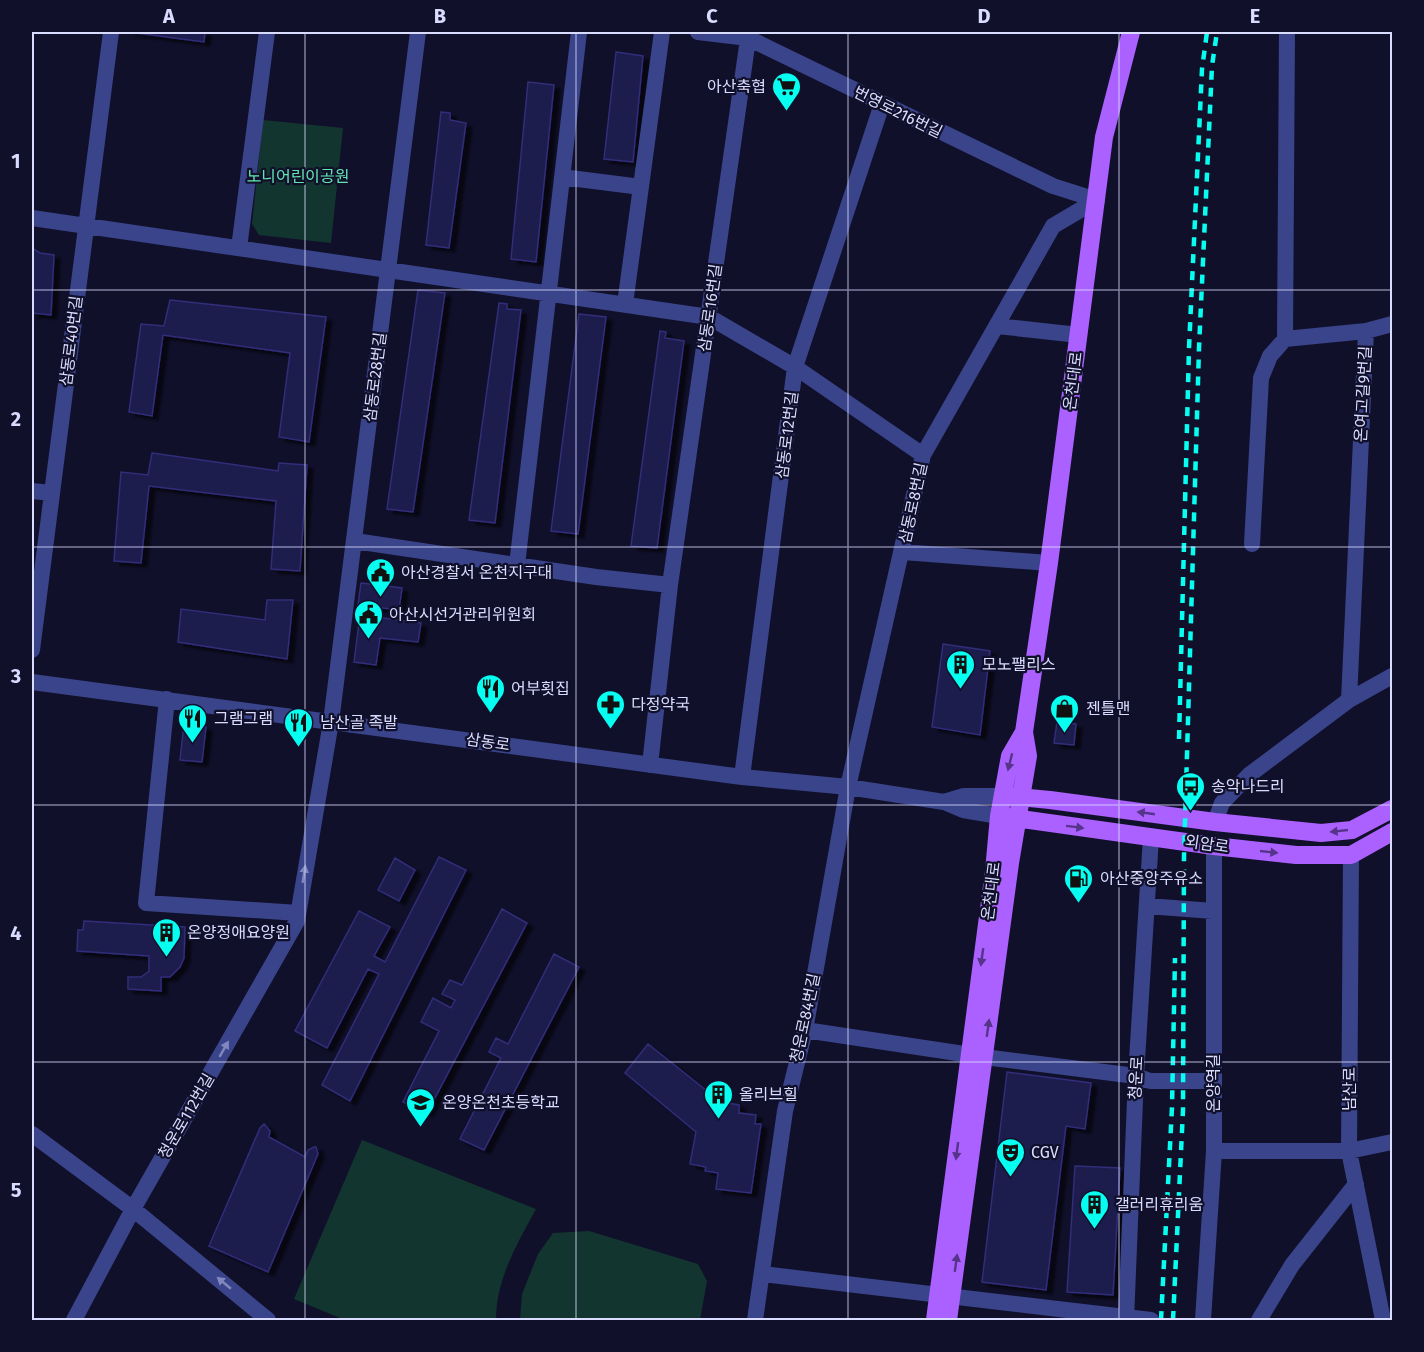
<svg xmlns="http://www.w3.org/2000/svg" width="1424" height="1352" font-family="'Fira Sans','Noto Sans KR',sans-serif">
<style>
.green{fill:#13352f}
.building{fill:#1e1c4d;stroke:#302d79;stroke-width:1.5;filter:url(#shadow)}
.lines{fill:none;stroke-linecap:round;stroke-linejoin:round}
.minor{stroke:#3a448b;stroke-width:16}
.major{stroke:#ab61ff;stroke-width:18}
.rail{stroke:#06fff0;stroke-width:4.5;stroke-dasharray:9 8;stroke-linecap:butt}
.oneway{fill:#56348a}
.oneway2{fill:#8288bf}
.grid{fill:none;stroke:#dadcff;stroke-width:1.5;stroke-opacity:0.55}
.labels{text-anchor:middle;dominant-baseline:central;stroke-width:4.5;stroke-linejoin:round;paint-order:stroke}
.poi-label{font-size:16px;fill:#dadcff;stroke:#11102b;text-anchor:start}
.street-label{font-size:16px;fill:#dadcff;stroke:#11102b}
.park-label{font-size:16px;fill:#62e4af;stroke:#11102b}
.neatline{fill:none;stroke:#dadcff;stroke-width:2}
.grid-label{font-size:20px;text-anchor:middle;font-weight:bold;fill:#dadcff}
</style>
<defs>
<filter id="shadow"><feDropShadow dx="6" dy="4" stdDeviation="1.5" flood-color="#0009"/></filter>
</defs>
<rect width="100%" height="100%" fill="#11102b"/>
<path class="green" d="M263,120L343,128L331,243L259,235L252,224Z
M362,1140L536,1209C517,1244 496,1279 496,1320H345L294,1299Z
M589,1231L698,1264L707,1281L700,1320H520L522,1294L538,1254L553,1233Z"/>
<path class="building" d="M129,32H205L204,42Z
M616,52L643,56L633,162L604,159Z
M528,82L554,85L536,262L511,259Z
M441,112L450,113V120L466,123L449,248L426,245Z
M32,248L40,253L54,255L51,315L33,313L32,316Z
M418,290L445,293L413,512L387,509Z
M170,300L326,317L309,442L279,437L290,353L163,335L152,416L129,412L141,324L164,326Z
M499,303L507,304V309L521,310L495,523L469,520Z
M579,314L606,317L578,534L551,531Z
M660,331L666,332L665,338L684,341L657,548L631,546Z
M152,453L278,471L279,463L307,465L300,571L271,569L276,501L149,486L141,563L114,561L121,472L148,475Z
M361,583L402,588L399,610L358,605Z
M267,600H293L287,659L178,642L181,609L265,620Z
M360,615L421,623L418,642L380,638L376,665L354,662Z
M943,644L990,651L980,735L932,727Z
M1057,722L1076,724L1074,745L1054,743Z
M184,724L206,727L202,762L180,760Z
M439,857L466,870L350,1101L322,1085L379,974L368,969L327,1048L295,1031L359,911L390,927L374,956L385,962Z
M395,858L415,870L399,901L378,890Z
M502,909L527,923L427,1113L403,1102L439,1031L421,1022L433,998L451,1008L455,1000L442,994L450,980L462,985Z
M502,909L527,923L427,1113L403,1102L439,1031L421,1022L433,998L451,1008L455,1000L442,994L450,980L462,985Z
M84,921L185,927L184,958L180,967L170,977H161V991L128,989V977H141L149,971V956L77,951L78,930H83Z
M554,954L579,967L484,1150L460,1139L501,1058L489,1052L496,1038L508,1044Z
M554,954L579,967L484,1150L460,1139L501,1058L489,1052L496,1038L508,1044Z
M648,1044L721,1102L739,1105V1113L756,1115L755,1124H761L751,1193L716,1189L718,1173L705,1171L706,1167L690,1164L696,1132L625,1073Z
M1007,1072L1091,1083L1085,1129L1066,1126L1046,1290L982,1282Z
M264,1124L270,1131L269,1137L305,1157L308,1150L314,1147H316L318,1154L268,1272L209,1246L260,1128Z
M1075,1166L1120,1168L1113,1295L1067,1292Z"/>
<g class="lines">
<path class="minor" d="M698,32L748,38L1053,186L1097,200
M1287,32L1285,339L1366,331L1349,700
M562,177L641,187
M32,218L709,317L795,367L923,455
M239,248L267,32
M625,304L662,32
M997,326L1079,335
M1366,331L1392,324
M32,491L52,493
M355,541L596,577L670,585
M1252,544L1261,378L1270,356L1285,339
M903,552L1049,563
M517,565L579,32
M32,650L111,32
M32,682L742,777L848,787L944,802L963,810L999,816
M167,699L146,903L298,913
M650,765L670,585L749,32
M742,777L795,367L882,104
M944,802L964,796H1003
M1215,822L1222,803L1249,775L1349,700L1392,676
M1351,855L1349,1151L1383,1320
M1147,906L1213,911
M805,1030L984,1057L1136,1076L1150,1081H1213
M32,1134L133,1209L268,1320
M1214,1151H1349L1392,1142
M762,1274L1151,1320
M74,1320L133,1209L297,921L331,722L418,32
M755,1320L785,1111L805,1030L848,787L923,455L1053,226L1097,200
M1126,1320L1136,1076L1151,837
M1203,1320L1214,1151V846
M1259,1320L1292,1265L1356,1184"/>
<path class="major" d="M1009,796L1050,800L1215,822L1321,833L1352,830L1392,809
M1007,817L1214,846L1296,855H1351L1392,832
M935,1320L994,871L999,816L1010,756L1024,732
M948,1320L1010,863L1028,756L1024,732L1049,563L1104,137L1131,32"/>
<path class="rail" d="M1179,739L1189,348L1202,69L1207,32
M1161,1320L1172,1107L1175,958
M1173,1320L1183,1110L1184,856L1199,348L1212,66L1217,32"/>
</g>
<defs><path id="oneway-solid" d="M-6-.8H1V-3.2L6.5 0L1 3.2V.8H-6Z" transform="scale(1.5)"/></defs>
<g class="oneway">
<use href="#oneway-solid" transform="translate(1010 762) rotate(104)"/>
<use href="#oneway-solid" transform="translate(1146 813) rotate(-172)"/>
<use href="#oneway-solid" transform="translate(1075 827) rotate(7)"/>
<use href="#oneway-solid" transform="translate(1339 831) rotate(174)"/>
<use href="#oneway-solid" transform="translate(1269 852) rotate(6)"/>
<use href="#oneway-solid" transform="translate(982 957) rotate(98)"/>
<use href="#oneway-solid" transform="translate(988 1028) rotate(-82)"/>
<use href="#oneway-solid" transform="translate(957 1151) rotate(97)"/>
<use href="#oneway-solid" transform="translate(956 1263) rotate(-82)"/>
</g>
<g class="oneway2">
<use href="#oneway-solid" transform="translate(304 874) rotate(-81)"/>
<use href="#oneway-solid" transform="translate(224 1049) rotate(-60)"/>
<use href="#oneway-solid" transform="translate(224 1283) rotate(-140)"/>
</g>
<path class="grid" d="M305,32V1320M576,32V1320M848,32V1320M1119,32V1320M32,290H1392M32,547H1392M32,805H1392M32,1062H1392"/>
<defs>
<symbol id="supermarket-pin" viewBox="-11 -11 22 30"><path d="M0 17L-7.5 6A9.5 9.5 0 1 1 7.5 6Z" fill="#06fff0" stroke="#11102b"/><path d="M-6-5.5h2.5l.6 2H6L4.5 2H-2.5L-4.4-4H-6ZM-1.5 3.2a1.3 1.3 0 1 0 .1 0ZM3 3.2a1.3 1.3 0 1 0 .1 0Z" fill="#111"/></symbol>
<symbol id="civic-pin" viewBox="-11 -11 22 30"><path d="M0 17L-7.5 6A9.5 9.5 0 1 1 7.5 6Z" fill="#06fff0" stroke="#11102b"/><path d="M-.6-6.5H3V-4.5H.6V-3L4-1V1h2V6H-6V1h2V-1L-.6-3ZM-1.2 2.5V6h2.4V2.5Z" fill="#111"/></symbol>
<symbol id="building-pin" viewBox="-11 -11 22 30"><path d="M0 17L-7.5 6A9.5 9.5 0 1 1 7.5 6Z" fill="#06fff0" stroke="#11102b"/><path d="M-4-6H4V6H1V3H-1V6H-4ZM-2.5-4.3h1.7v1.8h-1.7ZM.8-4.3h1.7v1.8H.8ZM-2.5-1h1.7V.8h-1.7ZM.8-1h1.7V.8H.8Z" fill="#111"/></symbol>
<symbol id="restaurant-pin" viewBox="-11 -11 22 30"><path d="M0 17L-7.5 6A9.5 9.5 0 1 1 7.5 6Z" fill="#06fff0" stroke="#11102b"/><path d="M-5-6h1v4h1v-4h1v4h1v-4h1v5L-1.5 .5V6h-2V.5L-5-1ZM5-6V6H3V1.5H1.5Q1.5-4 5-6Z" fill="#111"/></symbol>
<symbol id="pharmacy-pin" viewBox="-11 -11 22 30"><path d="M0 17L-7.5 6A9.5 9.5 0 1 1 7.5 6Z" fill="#06fff0" stroke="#11102b"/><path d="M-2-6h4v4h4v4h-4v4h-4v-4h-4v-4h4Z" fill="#111"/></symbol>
<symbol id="shop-pin" viewBox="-11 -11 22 30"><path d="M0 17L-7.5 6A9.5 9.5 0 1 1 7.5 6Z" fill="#06fff0" stroke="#11102b"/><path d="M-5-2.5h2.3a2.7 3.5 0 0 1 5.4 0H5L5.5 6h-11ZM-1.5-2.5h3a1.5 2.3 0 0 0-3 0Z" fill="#111"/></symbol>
<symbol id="bus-pin" viewBox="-11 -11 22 30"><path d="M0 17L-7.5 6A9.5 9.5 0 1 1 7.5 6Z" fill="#06fff0" stroke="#11102b"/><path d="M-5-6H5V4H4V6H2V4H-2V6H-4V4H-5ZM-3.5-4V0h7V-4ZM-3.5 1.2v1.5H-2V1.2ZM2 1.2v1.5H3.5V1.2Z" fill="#111"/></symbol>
<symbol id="fuel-pin" viewBox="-11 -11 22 30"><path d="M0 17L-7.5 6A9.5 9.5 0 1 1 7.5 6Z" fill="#06fff0" stroke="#11102b"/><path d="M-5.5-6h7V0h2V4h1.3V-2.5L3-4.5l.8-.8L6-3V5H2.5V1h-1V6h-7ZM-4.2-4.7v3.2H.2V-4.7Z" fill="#111"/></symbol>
<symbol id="school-pin" viewBox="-11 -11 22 30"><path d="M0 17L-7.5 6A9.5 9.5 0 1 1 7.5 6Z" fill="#06fff0" stroke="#11102b"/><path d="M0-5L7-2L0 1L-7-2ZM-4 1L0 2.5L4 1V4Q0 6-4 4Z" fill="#111"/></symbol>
<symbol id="theatre-pin" viewBox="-11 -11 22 30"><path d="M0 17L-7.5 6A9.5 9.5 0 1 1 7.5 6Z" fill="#06fff0" stroke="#11102b"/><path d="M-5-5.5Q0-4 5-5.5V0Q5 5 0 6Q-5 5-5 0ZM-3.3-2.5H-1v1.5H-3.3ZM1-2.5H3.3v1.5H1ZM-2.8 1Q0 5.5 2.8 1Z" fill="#111"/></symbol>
</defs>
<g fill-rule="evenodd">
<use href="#supermarket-pin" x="770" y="70" width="33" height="45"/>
<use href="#civic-pin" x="364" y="556" width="33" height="45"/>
<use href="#civic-pin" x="352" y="598" width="33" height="45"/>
<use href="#building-pin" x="944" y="648" width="33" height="45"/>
<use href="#restaurant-pin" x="474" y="672" width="33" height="45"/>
<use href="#pharmacy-pin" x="594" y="688" width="33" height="45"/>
<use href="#shop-pin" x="1048" y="692" width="33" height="45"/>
<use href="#restaurant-pin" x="176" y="702" width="33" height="45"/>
<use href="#restaurant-pin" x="282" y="706" width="33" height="45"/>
<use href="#bus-pin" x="1174" y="770" width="33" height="45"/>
<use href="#fuel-pin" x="1062" y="862" width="33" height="45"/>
<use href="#building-pin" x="150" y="916" width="33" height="45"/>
<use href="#building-pin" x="702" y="1078" width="33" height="45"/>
<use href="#school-pin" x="404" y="1086" width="33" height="45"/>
<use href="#theatre-pin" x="994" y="1136" width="33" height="45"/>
<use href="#building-pin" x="1078" y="1188" width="33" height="45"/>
</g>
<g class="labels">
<g class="poi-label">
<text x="766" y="86" text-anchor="end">아산축협</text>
<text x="401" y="572">아산경찰서 온천지구대</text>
<text x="389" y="614">아산시선거관리위원회</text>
<text x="982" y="664">모노팰리스</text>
<text x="511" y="688">어부횟집</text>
<text x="631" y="704">다정약국</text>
<text x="1086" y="708">젠틀맨</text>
<text x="214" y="718">그램그램</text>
<text x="320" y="722">남산골 족발</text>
<text x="1211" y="786">송악나드리</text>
<text x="1100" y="878">아산중앙주유소</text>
<text x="187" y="932">온양정애요양원</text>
<text x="739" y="1094">올리브힐</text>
<text x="442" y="1102">온양온천초등학교</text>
<text x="1031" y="1152">CGV</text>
<text x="1115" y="1204">갤러리휴리움</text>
</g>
<g class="street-label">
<text transform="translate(898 112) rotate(26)">번영로216번길</text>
<text transform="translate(710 308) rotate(-82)">삼동로16번길</text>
<text transform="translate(71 341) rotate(-83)">삼동로40번길</text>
<text transform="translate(375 377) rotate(-83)">삼동로28번길</text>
<text transform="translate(1073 381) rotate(-83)">온천대로</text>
<text transform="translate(1363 394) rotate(-87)">온여고길9번길</text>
<text transform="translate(787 435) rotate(-83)">삼동로12번길</text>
<text transform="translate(913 503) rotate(-78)">삼동로8번길</text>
<text transform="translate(488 742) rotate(8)">삼동로</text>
<text transform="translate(1207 844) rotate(8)">외암로</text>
<text transform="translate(991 891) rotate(-83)">온천대로</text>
<text transform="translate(805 1018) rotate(-78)">청운로84번길</text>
<text transform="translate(1136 1078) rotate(-87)">청운로</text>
<text transform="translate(1213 1083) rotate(-90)">온양역길</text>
<text transform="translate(1349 1089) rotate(-90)">남산로</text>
<text transform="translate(186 1116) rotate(-60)">청운로112번길</text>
</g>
<g class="park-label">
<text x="298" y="176">노니어린이공원</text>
</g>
</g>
<rect width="1424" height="1352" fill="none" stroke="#11102b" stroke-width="66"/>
<rect x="33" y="33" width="1358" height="1286" class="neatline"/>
<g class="grid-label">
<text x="169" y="23">A</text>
<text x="440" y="23">B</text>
<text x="712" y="23">C</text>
<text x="984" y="23">D</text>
<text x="1255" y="23">E</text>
<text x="16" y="168">1</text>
<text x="16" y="426">2</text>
<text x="16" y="683">3</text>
<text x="16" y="940">4</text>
<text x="16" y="1197">5</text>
</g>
</svg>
